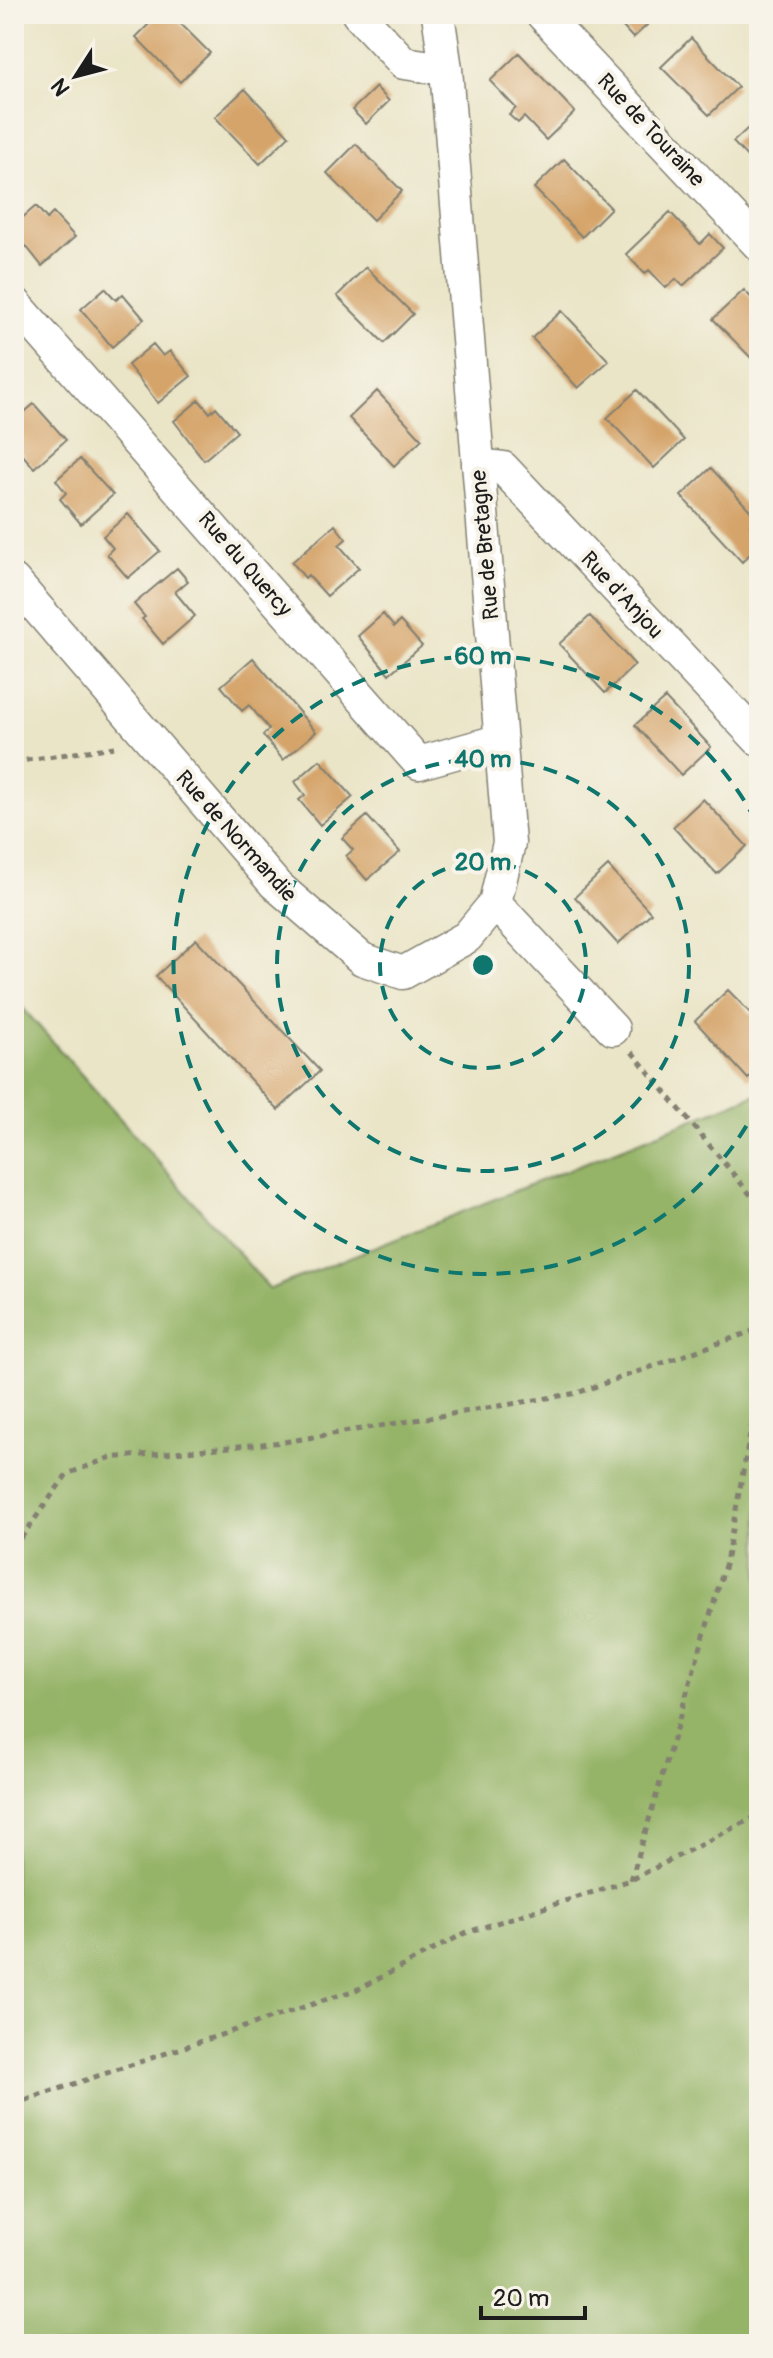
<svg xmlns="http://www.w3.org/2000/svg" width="773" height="2358" font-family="Pangolin,sans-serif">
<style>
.forest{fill:#95b467;stroke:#586842;stroke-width:2}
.building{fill:#d5a46b}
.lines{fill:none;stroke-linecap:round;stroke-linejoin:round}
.street-casing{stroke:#838072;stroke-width:35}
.path{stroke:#838072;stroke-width:5;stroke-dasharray:6 6;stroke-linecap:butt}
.street{stroke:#fff;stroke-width:32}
.ring{fill:none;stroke:#0f766e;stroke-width:4;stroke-dasharray:14 10}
.labels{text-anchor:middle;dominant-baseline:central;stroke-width:8;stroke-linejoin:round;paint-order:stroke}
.street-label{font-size:22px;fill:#1c1c1c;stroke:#f7f3e8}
.centre{fill:#0f766e;stroke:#f7f3e8;stroke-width:4}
.ring-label{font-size:24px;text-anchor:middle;font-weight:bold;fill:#0f766e;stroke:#f7f3e8;stroke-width:8;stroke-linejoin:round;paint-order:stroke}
</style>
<rect width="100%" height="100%" fill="#f7f3e8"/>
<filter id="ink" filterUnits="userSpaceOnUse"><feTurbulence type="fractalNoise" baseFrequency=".0125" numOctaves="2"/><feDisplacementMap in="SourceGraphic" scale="16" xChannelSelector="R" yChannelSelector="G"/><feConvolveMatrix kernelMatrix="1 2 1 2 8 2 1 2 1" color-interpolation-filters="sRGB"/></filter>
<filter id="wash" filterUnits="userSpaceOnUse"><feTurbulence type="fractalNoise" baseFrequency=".006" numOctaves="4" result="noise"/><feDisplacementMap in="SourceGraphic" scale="32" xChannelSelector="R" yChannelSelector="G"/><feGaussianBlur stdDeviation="1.8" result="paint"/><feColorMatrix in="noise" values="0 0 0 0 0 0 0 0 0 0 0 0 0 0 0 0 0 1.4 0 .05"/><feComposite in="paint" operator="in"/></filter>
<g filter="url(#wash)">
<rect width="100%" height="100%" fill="#eae5c7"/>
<path class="forest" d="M14,998L270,1289L759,1093V2344H14Z"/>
<g id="blocks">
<path class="building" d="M159,14H171L210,53L180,82L136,37Z
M611,14H659L633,38Z
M691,38L738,87L709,115L661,67Z
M519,53L575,112L546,140L524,117L518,123L509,115L516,108L490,81Z
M376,87L389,101L366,124L352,110Z
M245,89L289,136L260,164L215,117Z
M759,118V169L733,142Z
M356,144L402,191L373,220L327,173Z
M564,159L611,208L582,237L534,188Z
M36,206L47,219L53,213L75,237L42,266L14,231V225Z
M670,212L700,244L710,234L723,248L683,286L676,279L666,288L649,270L645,274L626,254Z
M366,267L413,314L384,343L337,296Z
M105,288L116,300L123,294L144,319L112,347L81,309Z
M744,290L759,306V366L713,319Z
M562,311L609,361L578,388L532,338Z
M153,344L163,356L170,351L191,376L158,403L128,365Z
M637,390L684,440L654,468L607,418Z
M377,391L422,439L394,466L349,418Z
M199,400L210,413L216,407L237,432L204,460L174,421Z
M34,404L66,440L34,468L14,445V442L19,438L14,432V421Z
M80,459L113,495L81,524L60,499L66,493L56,480Z
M711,468L758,519L750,526L759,536V545L742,562L681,496Z
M128,514L160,551L128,578L107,554L113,548L103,536Z
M335,525L346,539L339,545L359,568L327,596L308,575L305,578L292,562Z
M177,568L188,581L175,592L195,616L163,644L142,619L145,617L134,604Z
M383,614L394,627L400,621L422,646L389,674L358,636Z
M590,616L635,665L605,693L559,644Z
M253,658L316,732L283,760L263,735L269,729L249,705L242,711L221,686Z
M665,698L711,747L681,775L635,725Z
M320,760L353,797L320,825L299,800L305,795L295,782Z
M703,799L747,846L717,874L673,827Z
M367,816L400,852L367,880L346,856L353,850L342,838Z
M608,866L651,913L618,944L575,897Z
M196,939L320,1071L278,1110L156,976Z
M728,990L759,1022V1068L748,1079L695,1021Z"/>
</g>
</g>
<g filter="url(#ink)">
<use href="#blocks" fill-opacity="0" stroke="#838072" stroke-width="2"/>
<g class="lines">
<defs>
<path id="street" d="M358,14L404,63L446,69
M438,14L446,69L509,843L495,903L613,1029
M542,14L759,245
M14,302L419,763L501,740
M478,465L503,468L759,740
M14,581L275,884L362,959L403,973L467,937L495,903"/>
</defs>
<use href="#street" class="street-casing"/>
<path class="path" d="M14,762L114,747
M632,1052L759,1205
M14,1548L67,1474L109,1458L284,1442L577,1393L759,1329
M631,1880L726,1562L759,1387
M14,2104L361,1988L465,1933L631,1880L759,1815"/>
<use href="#street" class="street"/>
</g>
</g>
<g class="ring">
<circle cx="483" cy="965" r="103"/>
<circle cx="483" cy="965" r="206"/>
<path d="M758 1105A309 309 0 1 1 758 825"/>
</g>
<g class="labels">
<g class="street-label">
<text transform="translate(651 130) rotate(47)">Rue de Touraine</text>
<text transform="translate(485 545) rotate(-95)">Rue de Bretagne</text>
<text transform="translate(245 564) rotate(49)">Rue du Quercy</text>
<text transform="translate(622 595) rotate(47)">Rue d'Anjou</text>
<text transform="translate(236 836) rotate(48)">Rue de Normandie</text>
</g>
</g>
<circle cx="483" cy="965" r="12" class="centre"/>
<g class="ring-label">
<text x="483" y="664">60 m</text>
<text x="483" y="767">40 m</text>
<text x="483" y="870">20 m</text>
</g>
<rect width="773" height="2358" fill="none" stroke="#f7f3e8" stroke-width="48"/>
<g transform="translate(76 76) rotate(234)" stroke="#f7f3e8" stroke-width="6" paint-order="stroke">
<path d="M0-6L14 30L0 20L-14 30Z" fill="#1c1c1c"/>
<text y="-12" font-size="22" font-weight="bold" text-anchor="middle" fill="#1c1c1c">N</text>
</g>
<path d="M481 2306v12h104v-12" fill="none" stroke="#1c1c1c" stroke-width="4"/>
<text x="493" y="2306" font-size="24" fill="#1c1c1c" stroke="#f7f3e8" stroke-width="6" paint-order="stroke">20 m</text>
</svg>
